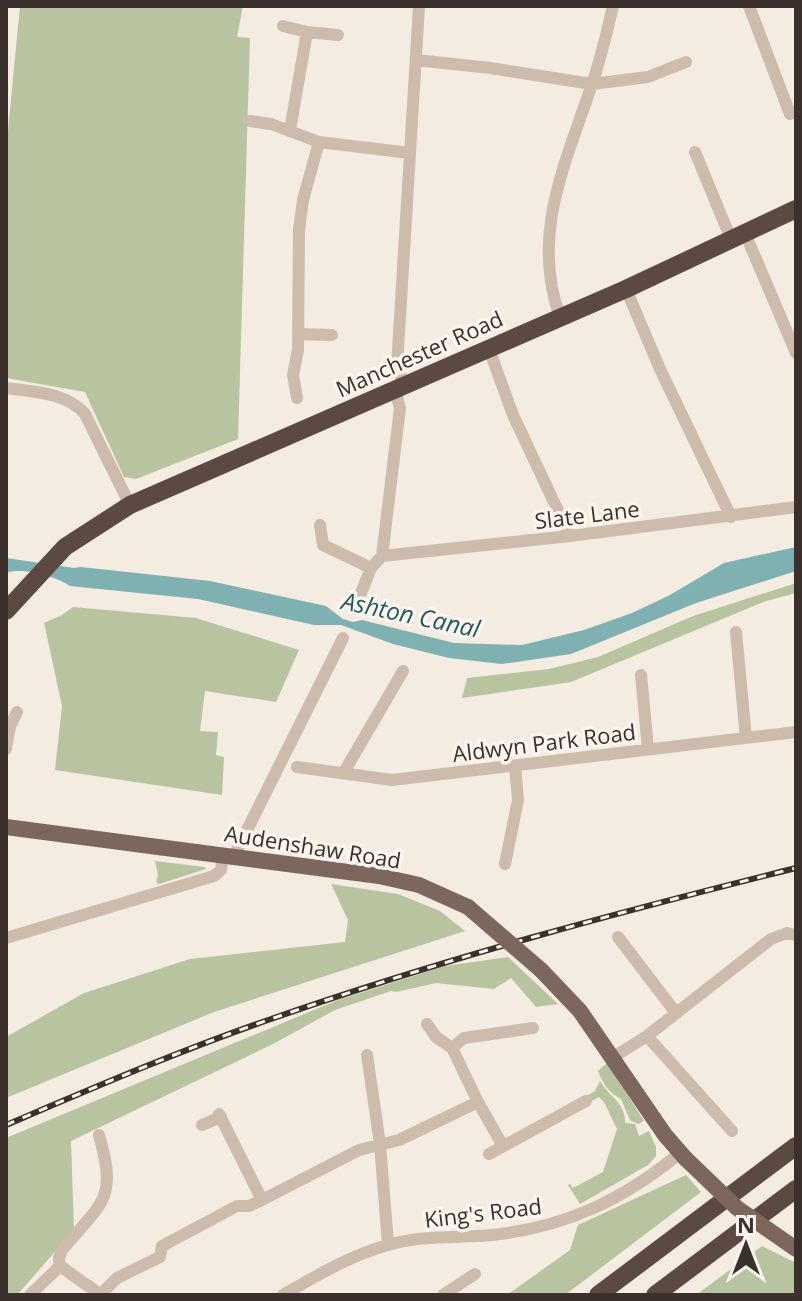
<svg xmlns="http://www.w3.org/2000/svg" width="802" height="1301" font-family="'Open Sans',sans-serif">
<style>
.green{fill:#b8c4a0}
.water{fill:#7fb0b2}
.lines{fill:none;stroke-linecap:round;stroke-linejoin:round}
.minor{stroke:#cdbbac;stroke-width:12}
.major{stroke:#7d675c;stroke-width:16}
.highway{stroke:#5c4a42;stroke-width:18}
.rail-casing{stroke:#3b302b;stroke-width:6}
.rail{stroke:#fbf5ee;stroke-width:3;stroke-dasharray:9;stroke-linecap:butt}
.major-bridge{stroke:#7d675c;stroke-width:16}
.labels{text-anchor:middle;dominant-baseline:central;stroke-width:7;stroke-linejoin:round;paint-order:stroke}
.street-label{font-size:22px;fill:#3b302b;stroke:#fbf5ee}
.water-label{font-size:24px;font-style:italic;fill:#1f5a5e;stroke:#fbf5ee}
</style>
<rect width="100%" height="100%" fill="#f4ebe1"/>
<path class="green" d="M20,6H243L237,37L250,38L238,439L136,479L124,477L85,392L6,378V151Z
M796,583V593L766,601L571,682L462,698L467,678L549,669L598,657L693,616Z
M73,607L196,618L299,650L276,702L205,691L200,731L218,732L216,755L224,757L222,795L55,770L62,706L44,623L62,615Z
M155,861L205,867L206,869L159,884L156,882L158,875Z
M331,884L398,894L440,911L465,931L214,1012L6,1098V1037L84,993L190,959L345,942L348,920Z
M508,957L558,1004L536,1007L511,978L494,989L436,983L396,992L391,991L335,1010L273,1044L71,1141L74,1230L17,1295H6V1138L338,1000L445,966Z
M607,1063L644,1121L638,1124L630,1120L621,1099C609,1093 603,1084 598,1071Z
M600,1081C610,1098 626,1103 625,1123L635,1124L639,1136L649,1131L656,1147V1156L648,1165L580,1204L568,1185L570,1184L573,1188L603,1172L617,1129L604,1102L599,1097L590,1102L588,1095L595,1091Z
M686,1175L701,1192L565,1295H507L570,1250L578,1225Z
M762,1246L796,1263V1295H696Z"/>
<path class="water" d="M796,547V571L696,603L571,654L502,664L449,658L393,644L341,625H314L198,599L70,586C55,576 23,567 6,573V558L74,568L81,567L210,581L326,606L343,619L353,622L362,620L454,643L522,645L584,630L632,613L670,595L724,563Z"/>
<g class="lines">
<path class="minor" d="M749,6L790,114
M283,26L307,32L290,130
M307,32L338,35
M416,60L490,68L592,84L648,77L686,62
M250,121L271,124L319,142L410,153
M695,152L731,239
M745,233L796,353
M626,289L660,369L731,517
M560,317C530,234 566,163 592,84C601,58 607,32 613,6
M298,334L332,335
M489,349L513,415L570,536
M404,386L397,366L419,6
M6,388C33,392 66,392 85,414L130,505
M297,398L293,375L298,350L299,230L303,200L319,142
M320,525L323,545L371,568
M382,556L570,536L796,507
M355,608L371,568L382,556L400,408L395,390
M736,632L746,738
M641,675L648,749
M6,749L10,726L17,712
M297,767L392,780L796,732
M344,772L403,671
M234,856L343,638
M505,864L518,800L515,766
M618,937L676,1013
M6,938L214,876L221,870L223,854
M427,1024L436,1037L452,1048
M647,1036L732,1131
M367,1055L380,1144L388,1244
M612,1058L647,1036L771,939L787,933L796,935
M478,1102L503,1146
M219,1114L262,1200L359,1150L399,1140L478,1102L452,1048L464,1038L533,1028
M202,1125L221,1117
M489,1154L586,1101
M60,1266L59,1258L62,1250C102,1202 118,1200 99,1135
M101,1294L117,1278L160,1257L162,1246L237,1206H249L262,1200
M30,1295L60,1266L101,1295
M283,1295C316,1276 351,1255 388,1245C421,1235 458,1238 492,1235C566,1227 623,1200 680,1153
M443,1295L475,1274"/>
<path class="major" d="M6,827L379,876L419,885L468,907
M541,970L580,1011L665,1135L685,1158"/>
<path class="highway" d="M6,611L65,547L130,505L626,289L796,209
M598,1295L796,1146
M655,1295L796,1189"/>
<defs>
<path id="rail" d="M6,1125C93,1088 181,1050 271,1019C443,959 619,912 796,868"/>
</defs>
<use href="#rail" class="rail-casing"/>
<use href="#rail" class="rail"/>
<path class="major-bridge" d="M468,907L541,970
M685,1158L737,1208L796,1249"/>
</g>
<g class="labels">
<g class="street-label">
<text transform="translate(419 353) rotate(-24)">Manchester Road</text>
<text transform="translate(587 514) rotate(-7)">Slate Lane</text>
<text transform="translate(544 742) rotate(-7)">Aldwyn Park Road</text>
<text transform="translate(313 846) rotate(9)">Audenshaw Road</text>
<text transform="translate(483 1212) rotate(-7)">King's Road</text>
</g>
<g class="water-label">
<text transform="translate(411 614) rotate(12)">Ashton Canal</text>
</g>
</g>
<rect width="802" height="1301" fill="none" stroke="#3b302b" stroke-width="16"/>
<g transform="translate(746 1245)" stroke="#fbf5ee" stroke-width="6" paint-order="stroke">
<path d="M0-6L14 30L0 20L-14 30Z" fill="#3b302b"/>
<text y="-12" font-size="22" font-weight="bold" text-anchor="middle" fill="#3b302b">N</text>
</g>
</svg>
